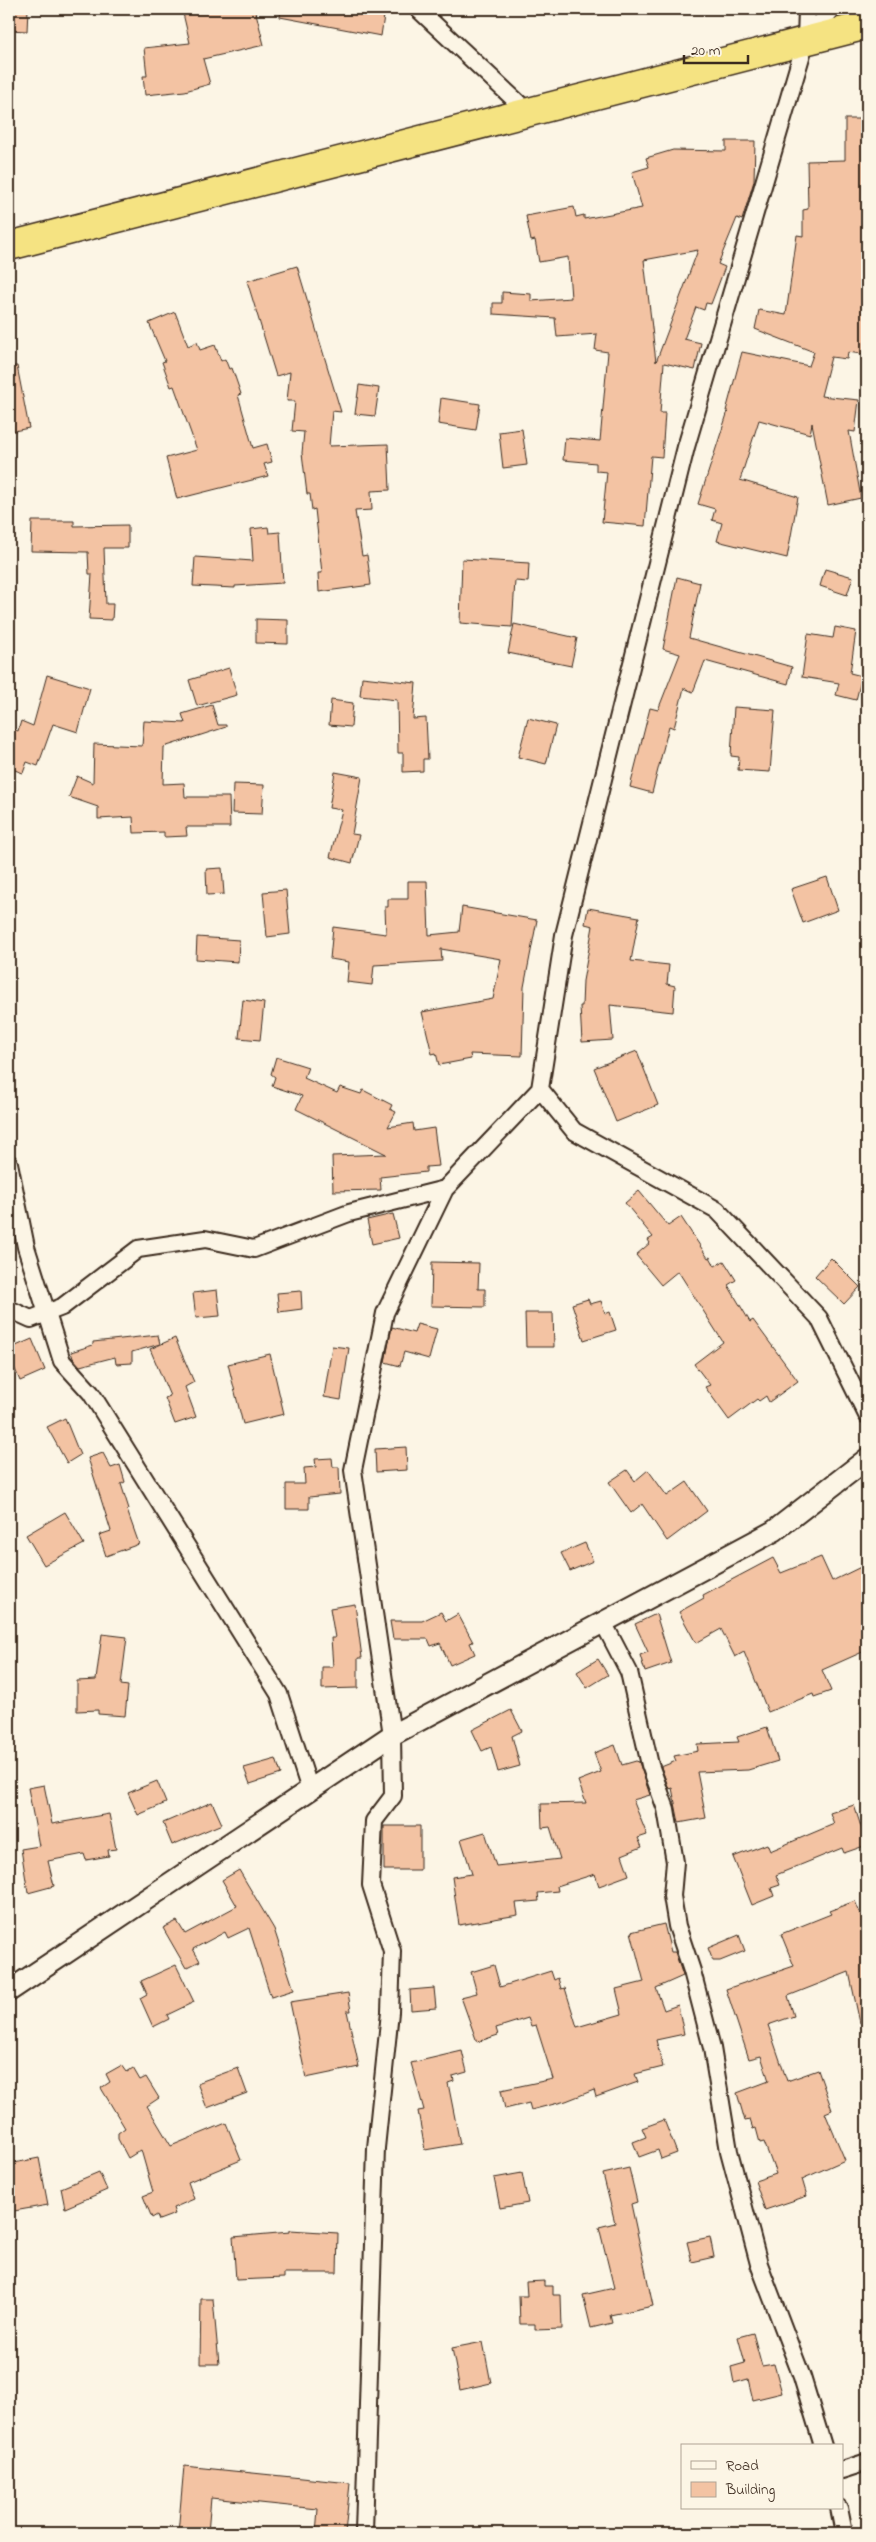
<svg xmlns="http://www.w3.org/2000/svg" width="876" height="2542" font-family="'Indie Flower',sans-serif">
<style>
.building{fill:#f3c3a3;stroke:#3b2a1e;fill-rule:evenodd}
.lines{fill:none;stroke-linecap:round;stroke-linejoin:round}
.minor-casing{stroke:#3b2a1e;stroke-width:20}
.tertiary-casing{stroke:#3b2a1e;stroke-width:24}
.trunk-casing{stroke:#3b2a1e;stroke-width:31}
.minor{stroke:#fcf5e5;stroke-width:16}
.tertiary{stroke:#fcf5e5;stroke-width:20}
.trunk{stroke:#f5e382;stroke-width:28}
</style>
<rect width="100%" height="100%" fill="#fcf5e5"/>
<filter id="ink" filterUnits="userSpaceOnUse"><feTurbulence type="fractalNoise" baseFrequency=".02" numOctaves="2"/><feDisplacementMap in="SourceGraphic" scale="10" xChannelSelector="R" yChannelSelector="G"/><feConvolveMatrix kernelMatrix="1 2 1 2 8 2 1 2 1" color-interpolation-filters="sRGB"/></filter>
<g filter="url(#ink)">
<path class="building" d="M9,9H28L27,31L9,30Z
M182,9H255L264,45L203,59L210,84L185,91L145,95L143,76H147L144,48L190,43Z
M281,9H385L381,36L280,17Z
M845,119H867V355L848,352L847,359L831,357L821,396L859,400L855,432L849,431L861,498L828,505L812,423L810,434L759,420L740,480L798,497L787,558L717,541L722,523L712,520L715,509L698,504L728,411H726L742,352L809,366L814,352L755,329L759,310L786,315L797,235L803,236V210L808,209L807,161L845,160Z
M726,141H755L754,181L742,220L737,218L718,264L725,267L711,304L706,303L704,310L696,307L684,339L701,343L695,370L664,363L660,413H665L662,457L651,456L645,526L602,522L607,472L596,471V463L563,460L565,438L600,441L608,352L595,350L597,334L557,337L555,318L493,314V303H502V292L531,294V301L571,298L568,257L539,262L535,240L531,241L526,216L574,207L576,217L584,215V219L642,208L632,172L649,167L646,158L673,150L726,151ZM698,250L656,362L644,260Z
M297,266L341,412L332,411L329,446L388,444L390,490L371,491L372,510L355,511L362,556L367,555L371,585L319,592L318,573H322L315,509L312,510L310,494H307L302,453L304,432L292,431L295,401H287L290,372L276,376L247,281Z
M175,312L188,346L197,342L200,350L215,345L221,361L225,359L229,369L232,368L241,394L238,395L253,448L267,444L272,462L264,464L268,476L177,499L166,458L197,450L174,386L171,387L162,362L165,361L149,323Z
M9,366H17L29,428L9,432Z
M359,385L379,388L375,416L355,414Z
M441,398L480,404L476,430L438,424Z
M522,429L527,465L503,468L499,432Z
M32,521H74V526L128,525V548H104L106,604H113L112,620L89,619L92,574H89L88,552L31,551Z
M268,527L269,533L280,532L283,583L235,586V588L193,586L195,557L253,561L251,529Z
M462,559L529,563L528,582L515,581L512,627L460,623Z
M825,569L853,577L847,595L820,586Z
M677,577L700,583L689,638L792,667L788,684L705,661L693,692L684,688L674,728L669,726L652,793L630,787L650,708L658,710L680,654L663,649Z
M256,619L288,620V644L256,643Z
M514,624L577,638L571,666L508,653Z
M835,627L856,631L850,673L862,676L856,700L836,695L839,683L802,677L808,634L833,638Z
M229,668L237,695L197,706L189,680Z
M47,675L90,688L78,732L53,724L38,766L27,762L23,773L9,768V727L18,731L21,721L33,726Z
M362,677L416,683L413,719L426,718L428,759H423V771L403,772V753H398L397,700L360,696Z
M331,700L353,703L351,727L329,725Z
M212,705L218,725H226V727L164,747L163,784L184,783L185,797H229L230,827H186L187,836L164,837V832L134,833L133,817L98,819V807L69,797L77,776L93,783L94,744L142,746L144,721L185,723L182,714Z
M734,707L775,710L770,772L738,770L739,757L731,756Z
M528,718L556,725L546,764L518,757Z
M335,772L362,777L352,834L359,835L352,863L330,857L342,810L329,808Z
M233,784L264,785L262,814L232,813Z
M222,868L224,894L207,895L206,869Z
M827,877L838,910L803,923L791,889Z
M408,881H427L429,935L459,932L462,907L537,920L524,987L522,1056L470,1054L471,1059L439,1065L436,1053L432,1054L422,1012L493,999L501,959L441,949L442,961L374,965L372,985L347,982L349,962L330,959L333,927L386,934L385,907H388V899H408Z
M286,890L290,934L267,937L263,892Z
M588,908L639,917L631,961L669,965L667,984L675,986L673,1012L610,1005L613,1040L582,1042L580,1006H582L583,981L593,926L585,924Z
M197,937L239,940L238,962L196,959Z
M243,1000L264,1003L260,1040L239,1038Z
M637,1051L658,1105L616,1122L594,1068Z
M276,1057L308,1067L304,1078L337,1093L340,1087L361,1094L363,1090L392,1105L390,1109L396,1112L388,1127L413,1123L414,1131L434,1128L439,1166L426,1167V1172L380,1177L381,1190L333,1191L332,1156L386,1154L296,1109L302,1096L272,1086L275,1077L271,1074Z
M639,1191L668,1226L681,1217L708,1258L710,1257L715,1266L724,1261L736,1280L728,1285L750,1322L753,1320L798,1381L769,1402L766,1396L759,1401L757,1399L729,1420L705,1387L710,1385L694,1364L723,1342L678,1271L661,1285L636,1255L650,1243L648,1240L653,1237L625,1203Z
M393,1214L399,1238L372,1244L367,1220Z
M831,1258L860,1287L844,1304L815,1276Z
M432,1262L479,1263L478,1289H485V1307L431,1306Z
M217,1290L220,1316L196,1318L193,1293Z
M301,1291L302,1309L279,1312L277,1293Z
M588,1299L590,1304L601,1301L605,1314L610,1312L616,1330L584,1340L572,1304Z
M525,1313H553L554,1347H526Z
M417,1324L437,1329L429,1359L404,1352L400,1366L385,1362L392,1327L414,1333Z
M158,1335L160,1344L132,1352V1363L116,1364L115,1357L80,1366L73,1358L71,1352L93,1345V1342Z
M175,1338L194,1382L185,1387L196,1417L175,1424L165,1398L170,1396L150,1349Z
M32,1339L45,1370L20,1381L9,1355V1349Z
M332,1346L349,1348L341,1400L324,1397Z
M270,1354L284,1414L243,1424L228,1364Z
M65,1418L80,1455L67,1463L47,1427Z
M406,1447L407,1470L376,1472L375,1449Z
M103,1453L111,1468L120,1465L125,1482L121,1484L129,1509L127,1510L139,1544L106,1556L99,1535L111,1531L88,1458Z
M332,1458L333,1467H339L340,1494L309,1497V1509H286V1484H305L304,1468L316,1467L315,1459Z
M627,1470L635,1481L648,1470L667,1496L687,1482L707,1511L667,1541L642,1504L631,1513L609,1482Z
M65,1512L84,1544L44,1565L26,1535Z
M585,1543L593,1561L570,1571L561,1553Z
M821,1557L832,1581L867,1564V1650L822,1670L831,1691L814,1697L813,1694L768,1712L744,1652L735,1657L721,1629L696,1643L679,1612L704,1598L703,1595L773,1558L781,1573Z
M355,1604L362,1658H358V1688L322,1689V1667H333L331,1638H335L330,1608Z
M441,1612L446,1621L458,1614L473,1642L470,1643L475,1654L450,1665L440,1643L431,1646L428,1639H393L390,1621H422Z
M656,1614L671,1663L645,1672L640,1655L648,1652L635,1624Z
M102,1634L127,1637L121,1685L128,1686L125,1716L98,1714V1710L77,1711V1681L96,1680Z
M598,1659L608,1675L587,1688L577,1672Z
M511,1710L522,1731L512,1736L520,1766L498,1772L491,1747L482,1751L472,1730Z
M767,1727L778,1761L748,1770L697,1772L706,1818L679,1823L672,1788L669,1789L661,1767L676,1761L674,1756L698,1751L697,1744L739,1742L737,1737Z
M615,1745L622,1765L636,1761L639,1762L650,1795L633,1800L647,1835L638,1838L642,1847L622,1855L629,1875L599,1886L595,1874L557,1886L558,1891L538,1893L539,1901L516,1903L518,1915L459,1925L452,1877L472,1874L461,1839L485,1832L496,1866L560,1859L550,1827L542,1828L541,1804L586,1803L578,1781L601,1772L594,1753Z
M276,1759L281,1774L250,1784L244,1768Z
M157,1781L166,1803L138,1815L128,1793Z
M44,1785L52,1824L109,1814L116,1849L108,1850L109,1856L86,1860L84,1854L48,1861L54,1886L28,1893L21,1849L39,1846L28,1788Z
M212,1802L222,1824L172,1845L163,1823Z
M854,1805L867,1845L844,1853L842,1848L776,1875L780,1885L771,1888L774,1896L752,1905L733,1857L767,1844L770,1851L834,1824L830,1813Z
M384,1826H420V1870H384Z
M239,1870L274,1929L294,1990L271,1997L249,1928L228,1938L225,1932L193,1949L200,1961L186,1968L163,1928L177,1921L185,1934L237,1906L222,1880Z
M855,1901L867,1930V2022L860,2023L849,1972L788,1996L794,2016L768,2025L787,2081L818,2070L832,2110L825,2113L845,2160L802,2179L807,2196L765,2210L755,2181L776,2174L764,2142L760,2143L756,2128L753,2129L750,2120L745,2121L737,2093L769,2081L761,2056L749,2059L726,1989L794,1966L781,1934L831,1914L829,1911Z
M664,1924L671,1952H675L683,1976L656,1988L664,2010L678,2005L684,2034L656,2040L663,2067L635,2074L638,2082L596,2097L594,2090L566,2101L531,2110L529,2103L505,2109L501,2090L553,2079L536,2025L531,2026L528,2018L496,2028L498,2035L477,2042L461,1997L477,1993L471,1972L494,1965L500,1987L551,1971L554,1980L558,1978L561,1989L565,1988L577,2027L622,2014L616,1989L644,1982L631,1932Z
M739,1935L745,1951L720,1961H713L708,1948Z
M176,1965L194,2002L167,2015L169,2019L153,2027L140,1998L147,1994L141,1981Z
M434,1988L436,2008L411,2010L410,1990Z
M348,1993L351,2011H347L359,2067L306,2078L290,2002Z
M462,2051L467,2072L453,2076L454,2081L448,2083L460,2144L425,2150L418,2111L424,2110L411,2063Z
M122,2065L127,2072L133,2068L140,2080L146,2077L159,2098L147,2106L171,2146L226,2123L241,2160L188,2182L194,2199L173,2208L175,2214L159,2220L157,2215L152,2218L143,2196L153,2192L141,2150L128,2158L118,2139V2133L125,2128L101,2088L110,2082L106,2074Z
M238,2068L247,2093L207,2108L197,2083Z
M664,2120L677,2153L661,2159L658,2150L639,2157L633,2142L646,2137L642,2128Z
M39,2158L48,2205L14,2211L12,2200H9V2164Z
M629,2168L637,2202L631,2204L653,2306L610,2315L612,2323L591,2328L583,2295L614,2288L599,2227L615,2223L603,2174Z
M99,2172L107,2190L65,2208L61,2188Z
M522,2173L528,2203L500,2208L494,2178Z
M290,2230L338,2233L337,2273H284V2278L236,2280L233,2237L290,2232Z
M710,2237L714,2257L692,2262L687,2242Z
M544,2281V2286H553V2295H561L562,2329L535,2330V2324H520L519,2296H527L526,2282Z
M201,2299H213L219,2364H200Z
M753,2333L762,2366L774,2364L782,2393L753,2400L748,2379L734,2383L731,2367L745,2363L738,2337Z
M483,2342L491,2383L460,2390L452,2348Z
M184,2466L350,2483L345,2533H316L318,2509L211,2498L208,2533H178Z"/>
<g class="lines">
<defs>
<path id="minor" d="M418,9L527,111
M806,40L807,9
M540,1089L574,1131L717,1210L819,1318L867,1415
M9,1163L26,1247L62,1361L91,1393L279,1694L310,1790
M9,1309L31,1319L62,1307L138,1249L205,1239L254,1249L349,1213L445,1189
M603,1622L629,1672L650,1765L666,1809L675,1862L672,1896L677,1926L692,1971L712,2048L729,2151L759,2264L802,2377L823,2446
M842,2470L867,2462
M839,2508L844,2533
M364,2532L376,2148L390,2012L392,1951L371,1885L374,1821L393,1796L392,1735L353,1470L385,1313L445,1189L540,1089L564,935L686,447L806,40L832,9"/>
<path id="tertiary" d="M9,1991L392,1735L774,1531L867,1459"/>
<path id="trunk" d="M9,246L867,25"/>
</defs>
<use href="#minor" class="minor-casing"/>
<use href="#tertiary" class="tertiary-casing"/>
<use href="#trunk" class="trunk-casing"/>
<use href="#minor" class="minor"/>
<use href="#tertiary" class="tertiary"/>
<use href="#trunk" class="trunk"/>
</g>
</g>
<rect width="876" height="2542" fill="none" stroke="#fcf5e5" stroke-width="30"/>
<rect x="15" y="15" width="846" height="2512" fill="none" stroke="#3b2a1e" stroke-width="2" filter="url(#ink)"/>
<rect x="681" y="2444" width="162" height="65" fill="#fcf5e5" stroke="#afa495"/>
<rect x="691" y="2461" width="25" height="8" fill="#fcf5e5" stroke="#afa495"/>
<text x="726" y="2470" font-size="15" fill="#3b2a1e">Road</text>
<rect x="691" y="2482" width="25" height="15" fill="#f3c3a3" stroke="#afa495"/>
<text x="726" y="2494" font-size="15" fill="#3b2a1e">Building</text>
<path d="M684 55v8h64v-8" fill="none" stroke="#3b2a1e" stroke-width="2.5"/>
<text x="691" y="55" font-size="15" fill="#3b2a1e" stroke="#fcf5e5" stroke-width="4" paint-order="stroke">20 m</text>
</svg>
